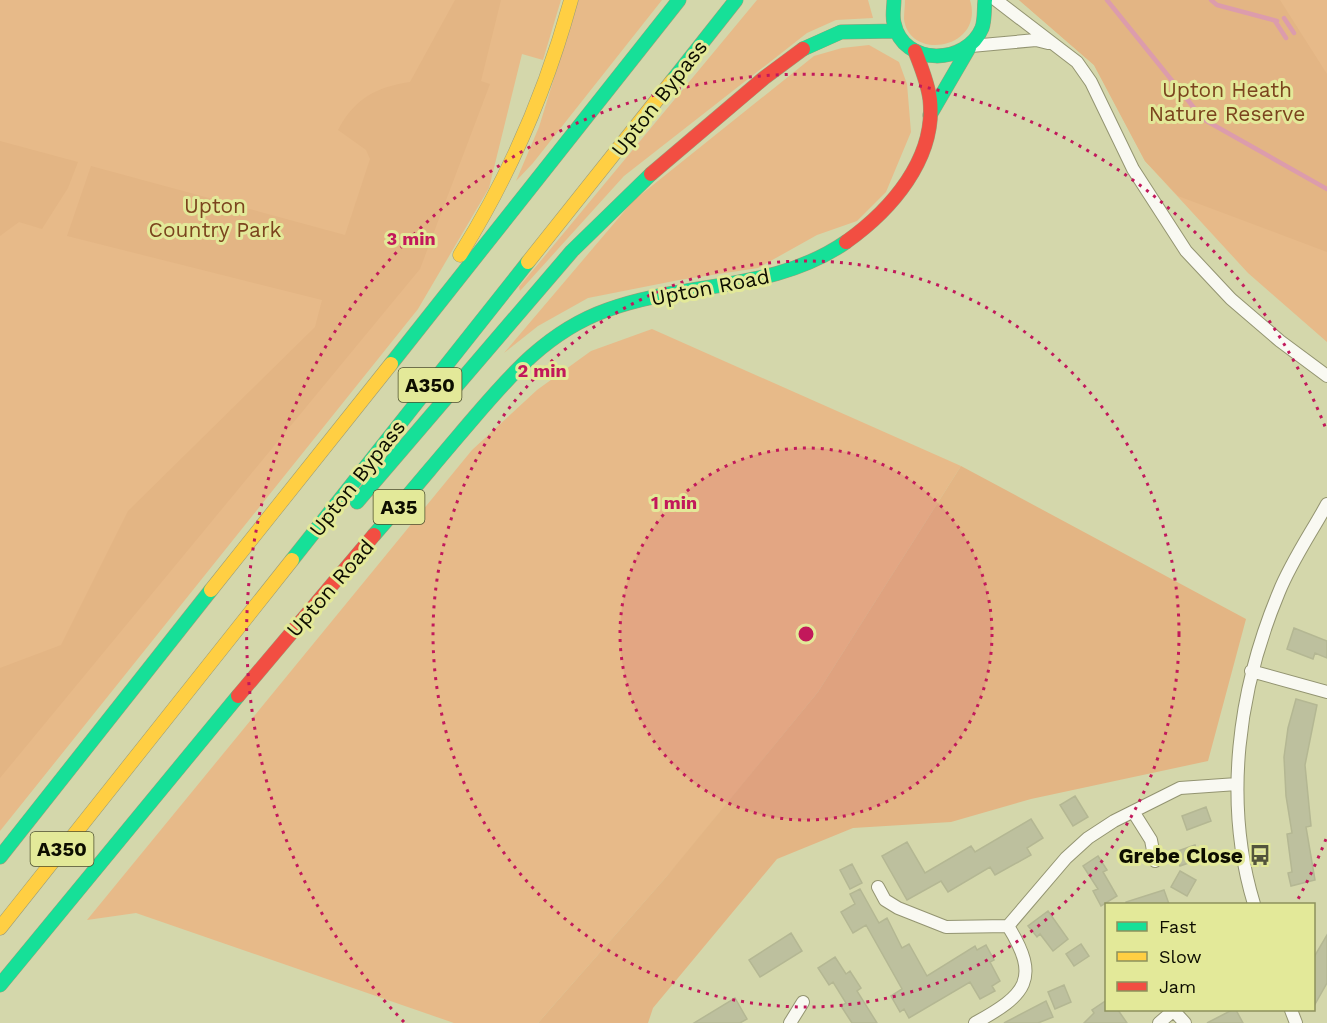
<svg xmlns="http://www.w3.org/2000/svg" width="1327" height="1023" font-family="'Work Sans',sans-serif">
<style>
.green{fill:#e7ba89}
.forest{fill:#e3b584}
.lines{fill:none;stroke-linecap:round;stroke-linejoin:round}
.stream{stroke:#dc9cac;stroke-width:4.5}
.building{fill:#bdc09e;stroke:#b4b793;stroke-width:1.5}
.street-casing{stroke:#939471;stroke-width:14}
.fast-casing{stroke:#9b9d78;stroke-width:15}
.slow-casing{stroke:#9b9d78;stroke-width:15}
.jam-casing{stroke:#9b9d78;stroke-width:15}
.street{stroke:#f9f9f2;stroke-width:12}
.fast{stroke:#16e098;stroke-width:14}
.slow{stroke:#ffcf43;stroke-width:14}
.jam{stroke:#f24e42;stroke-width:14}
.ring{fill:none;stroke:#c2185b;stroke-width:3;stroke-dasharray:3 6}
.labels{text-anchor:middle;dominant-baseline:central;stroke-width:6;stroke-linejoin:round;paint-order:stroke}
.shield{fill:#e3e999;stroke:#4d4f2e;stroke-width:1.5}
.shield-label{font-size:20px;font-weight:bold;fill:#0d0d00}
.park-label{font-size:21px;fill:#7b441e;stroke:#e3e999}
.street-label{font-size:21px;fill:#0d0d00;stroke:#e3e999}
.poi-label{font-size:21px;font-weight:bold;fill:#0d0d00;stroke:#e3e999;text-anchor:end}
.centre{fill:#c2185b;stroke:#e3e999;stroke-width:3}
.ring-label{font-size:18px;text-anchor:middle;font-weight:bold;fill:#c2185b;stroke:#e3e999;stroke-width:6;stroke-linejoin:round;paint-order:stroke}
</style>
<rect width="100%" height="100%" fill="#d4d7ab"/>
<path class="green" d="M0,0H561L543,60L522,54L489,188L418,309L0,831Z
M578,0H662L533,163L516,181L539,127Z
M757,0H868L873,18L836,20L807,33L624,176L520,291L519,287Z
M905,0H970C985,49 909,62 904,19C904,13 905,6 905,0Z
M1019,0H1327V342L1248,273L1145,161L1094,65Z
M869,45L899,62L907,84L911,132L886,192L857,221L817,235L758,268L679,280L588,298L538,326L504,353L633,201L814,56L842,48Z
M652,329L961,466L818,692L675,867L538,1023H454L136,913L87,920L472,450L537,390L591,351Z"/>
<path class="forest" d="M455,0H501L481,81L490,84L420,269L0,778V668L61,645L128,511L315,327L322,300L67,236L91,166L345,235L370,159L366,150L338,130C354,99 376,87 410,82Z
M1019,0H1280L1327,74V252L1178,196L1145,161L1094,65Z
M0,141L78,162L68,188L42,229L19,222L0,236Z
M961,466L1246,619L1208,761L1031,799L951,822L853,828L777,859L653,1008L648,1023H538L667,876L818,692Z"/>
<g class="lines">
<path class="stream" d="M1107,0L1203,119L1327,189
M1211,0L1217,5L1277,21
M1284,18L1294,33
M1275,21L1286,38"/>
</g>
<path class="building" d="M1294,628L1327,641V658L1315,653L1313,659L1287,649Z
M1296,699L1317,705L1305,765L1311,826L1306,827L1315,880L1291,886L1288,873L1292,872L1287,834L1292,833L1286,796L1284,757L1288,728Z
M1075,796L1088,817L1073,826L1060,805Z
M1206,807L1211,821L1187,830L1182,816Z
M1031,819L1043,838L1027,848L1031,855L995,875L990,867L948,892L941,881L907,900L882,856L907,842L925,873L971,846L975,852Z
M1195,845L1200,859L1180,866L1175,852Z
M1098,856L1107,870L1103,872L1117,896L1101,906L1093,891L1098,889L1083,866Z
M852,864L862,883L850,889L840,870Z
M1180,871L1196,880L1187,896L1171,887Z
M860,889L879,923L887,918L902,948L909,944L927,976L975,946L977,950L986,945L994,960L990,962L1000,981L992,986L995,991L980,999L970,982L909,1018L904,1009L900,1012L891,996L902,989L866,925L853,933L841,912L855,904L850,894Z
M1164,890L1169,904H1126V902Z
M1048,911L1068,939L1053,951L1040,934L1037,937L1028,926Z
M791,933L802,951L760,977L749,960Z
M1327,935V983L1314,1006V957Z
M1081,944L1089,956L1074,966L1066,954Z
M835,957L846,974L850,971L861,988L857,991L877,1023H852L841,1006L846,1003L833,982L829,985L818,968Z
M1064,985L1071,1002L1055,1009L1048,992Z
M735,998L747,1019L740,1023H694Z
M1107,1000V1010H1118L1127,1023H1084L1094,1013L1092,1010Z
M1046,1001L1053,1017L1038,1023H1004Z
M1232,1010H1236L1243,1023H1207Z"/>
<g class="lines">
<defs>
<path id="street" d="M996,0L1077,62L1091,82L1133,169L1186,251L1231,299L1280,341L1327,376
M971,46L1036,40L1048,43
M1251,671L1327,692
M1134,813L1151,840L1155,861
M878,887L885,900L898,908L946,927L1008,926
M1254,904C1223,802 1238,690 1279,592C1291,562 1311,533 1327,504
M1173,1010L1185,1023
M1291,1010L1296,1023
M790,1023L803,1002
M975,1023C1026,995 1041,979 1008,926L1066,858L1088,838L1114,821L1180,788L1237,784
M1159,1023L1174,1010"/>
<path id="fast" d="M894,0C894,7 892,16 894,23C903,67 967,65 982,28C985,20 984,8 985,0
M803,49L841,32L896,31
M672,81L736,0
M930,115L969,48
M391,364L679,0
M357,502L572,251L651,174
M374,535C403,502 431,468 460,434C503,384 542,333 607,310C686,281 774,292 846,242
M292,560L528,262
M0,857L211,590
M0,985L238,696"/>
<path id="slow" d="M460,255C510,175 546,91 571,0
M528,262L672,81
M211,590L391,364
M0,928L292,560"/>
<path id="jam" d="M651,174L764,78L803,49
M846,242C891,210 936,159 930,100C928,83 921,67 915,51
M238,696L374,535"/>
</defs>
<use href="#street" class="street-casing"/>
<use href="#fast" class="fast-casing"/>
<use href="#slow" class="slow-casing"/>
<use href="#jam" class="jam-casing"/>
<use href="#street" class="street"/>
<use href="#fast" class="fast"/>
<use href="#slow" class="slow"/>
<use href="#jam" class="jam"/>
</g>
<circle cx="806" cy="634" r="186" fill="#c2185b" fill-opacity=".12"/>
<g class="ring">
<circle cx="806" cy="634" r="186"/>
<circle cx="806" cy="634" r="373"/>
<path d="M1326 839A559 559 0 0 1 1297 901M404 1022A559 559 0 1 1 1326 429"/>
</g>
<defs>
<symbol id="bus-bare" viewBox="-9 -9 18 18"><path d="M-5-6H5V4H4V6H2V4H-2V6H-4V4H-5ZM-3.5-4V0h7V-4ZM-3.5 1.2v1.5H-2V1.2ZM2 1.2v1.5H3.5V1.2Z" fill="#53543c" stroke="#e3e999" stroke-width="2.5" paint-order="stroke"/></symbol>
</defs>
<g fill-rule="evenodd">
<use href="#bus-bare" x="1245" y="840" width="30" height="30"/>
</g>
<g class="labels">
<g class="shield">
<rect x="398.5" y="368" width="63" height="34" rx="4.5"/>
<rect x="373.5" y="490" width="51" height="34" rx="4.5"/>
<rect x="30.5" y="832" width="63" height="34" rx="4.5"/>
</g>
<g class="shield-label">
<text x="430" y="385">A350</text>
<text x="399" y="507">A35</text>
<text x="62" y="849">A350</text>
</g>
<g class="park-label">
<text x="1227" y="89">Upton Heath<tspan x="1227" dy="24">Nature Reserve</tspan></text>
<text x="215" y="205">Upton<tspan x="215" dy="24">Country Park</tspan></text>
</g>
<g class="street-label">
<text transform="translate(659 98) rotate(-52)">Upton Bypass</text>
<text transform="translate(710 287) rotate(-11)">Upton Road</text>
<text transform="translate(357 478) rotate(-52)">Upton Bypass</text>
<text transform="translate(330 588) rotate(-49)">Upton Road</text>
</g>
<g class="poi-label">
<text x="1243" y="855">Grebe Close</text>
</g>
</g>
<circle cx="806" cy="634" r="9" class="centre"/>
<g class="ring-label">
<text x="411" y="245">3 min</text>
<text x="542" y="377">2 min</text>
<text x="674" y="509">1 min</text>
</g>
<rect x="1105" y="903" width="210" height="108" fill="#e3e999" stroke="#8d915c" stroke-width="1.5"/>
<rect x="1117" y="922" width="30" height="9" fill="#16e098" stroke="#8d915c" stroke-width="1.5"/>
<text x="1159" y="933" font-size="18" fill="#0d0d00">Fast</text>
<rect x="1117" y="952" width="30" height="9" fill="#ffcf43" stroke="#8d915c" stroke-width="1.5"/>
<text x="1159" y="963" font-size="18" fill="#0d0d00">Slow</text>
<rect x="1117" y="982" width="30" height="9" fill="#f24e42" stroke="#8d915c" stroke-width="1.5"/>
<text x="1159" y="993" font-size="18" fill="#0d0d00">Jam</text>
</svg>
